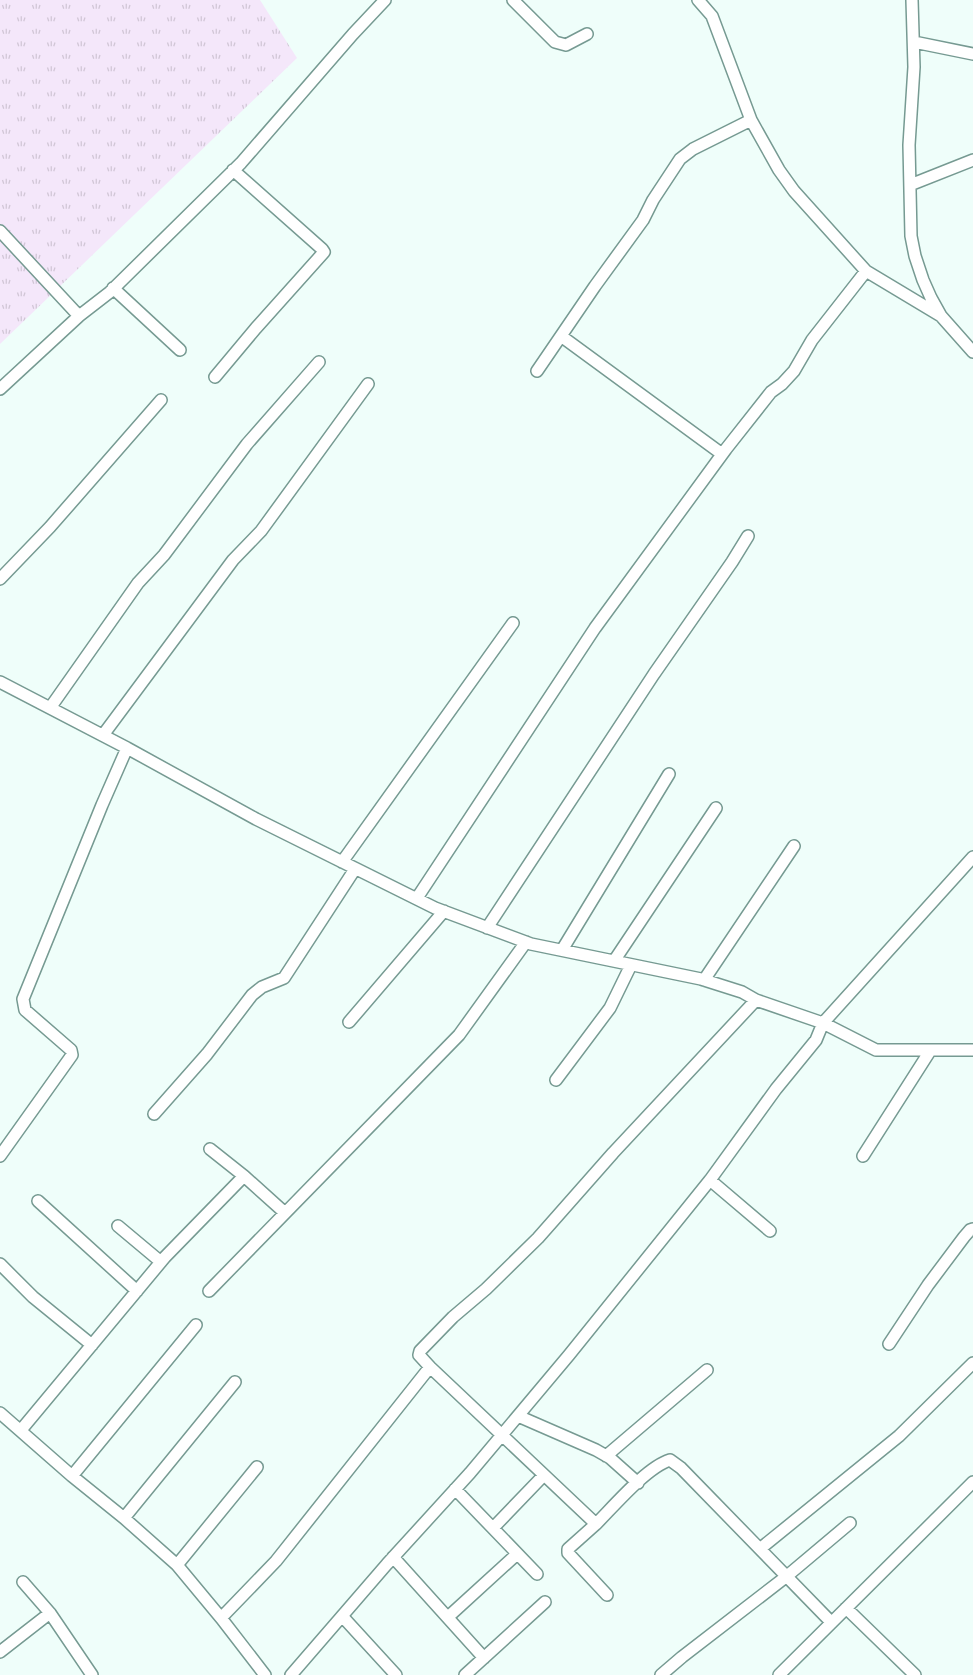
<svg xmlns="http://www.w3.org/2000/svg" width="973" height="1675" font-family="Arial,sans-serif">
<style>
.grass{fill:url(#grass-tufts)}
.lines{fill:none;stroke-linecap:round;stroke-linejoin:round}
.street-casing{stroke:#769a92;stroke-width:14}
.street{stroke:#fff;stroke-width:11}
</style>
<defs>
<pattern id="grass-tufts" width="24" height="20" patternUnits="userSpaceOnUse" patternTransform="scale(1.25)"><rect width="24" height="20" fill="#f4e7fa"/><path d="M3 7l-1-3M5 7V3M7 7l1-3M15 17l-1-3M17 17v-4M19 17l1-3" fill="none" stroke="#d1c6d6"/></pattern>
</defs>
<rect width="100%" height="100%" fill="#effefa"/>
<path class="grass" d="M0,0H260L297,58L0,344Z"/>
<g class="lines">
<defs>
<path id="street" d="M513,0L555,42L566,45L587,34
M698,0L712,16L751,120L779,170L794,191L866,271L941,316
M912,0L914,67L909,145L911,236L915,256L923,280L931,298L941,316L973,352
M914,42L973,54
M910,185L973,160
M0,231L79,316
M113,288L180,350
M561,336L722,454
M537,371L595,286L643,220L653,200L680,159L693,149L751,120
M215,377L256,328L324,252L322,249L233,170
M0,389L79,316L110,292L241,163L353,34L385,0
M0,579L50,527L161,400
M0,682L127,748L256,819L435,908L531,944L701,979L742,992L756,1000L823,1023L876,1050H973
M50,708L138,583L164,555L247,444L319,362
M103,735L233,560L261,531L368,384
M342,862L513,623
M417,898L595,628L726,449L771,392L782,384L794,371L812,340L866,271
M487,928L654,674L732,562L748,536
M562,950L669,774
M614,961L716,808
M704,980L794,846
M349,1022L444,911
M556,1080L610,1008L631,965
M154,1114L207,1054L252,995L262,987L284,978L355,869
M210,1149L244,1176L284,1212
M0,1156L72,1055L71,1050L25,1010L23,999L102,805L127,748
M863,1156L930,1051
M710,1180L770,1231
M38,1201L137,1291
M118,1226L161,1262
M0,1264L33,1297L92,1345
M209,1291L459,1035L526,942
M889,1344L928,1285L964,1237L970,1230L973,1229
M0,1413L72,1476L124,1518L177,1565
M518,1416L596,1450L610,1458L638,1483
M21,1430L165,1257L244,1176
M606,1456L707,1370
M257,1467L177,1565L221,1618L265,1675
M72,1476L196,1325
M455,1489L537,1574
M124,1518L235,1382
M596,1524C614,1506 647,1467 670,1460L681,1468L831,1622
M493,1528L544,1475
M761,1548L899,1436L973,1363
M393,1557L484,1658
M23,1582L50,1613L92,1675
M607,1595L568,1553V1549L596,1524L430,1367L419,1355L420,1351L453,1317L486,1289L538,1238L613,1153L756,1000
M846,1608L915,1675
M342,1616L396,1675
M448,1617L517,1554
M221,1618L276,1561L430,1367
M0,1652L50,1613
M291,1675L387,1564L470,1473L569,1355L710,1180L776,1089L816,1040L823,1023L973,857
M465,1675L545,1602
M661,1675L682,1657L787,1576L850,1523
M779,1675L973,1482"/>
</defs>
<use href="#street" class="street-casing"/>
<use href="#street" class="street"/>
</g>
</svg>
